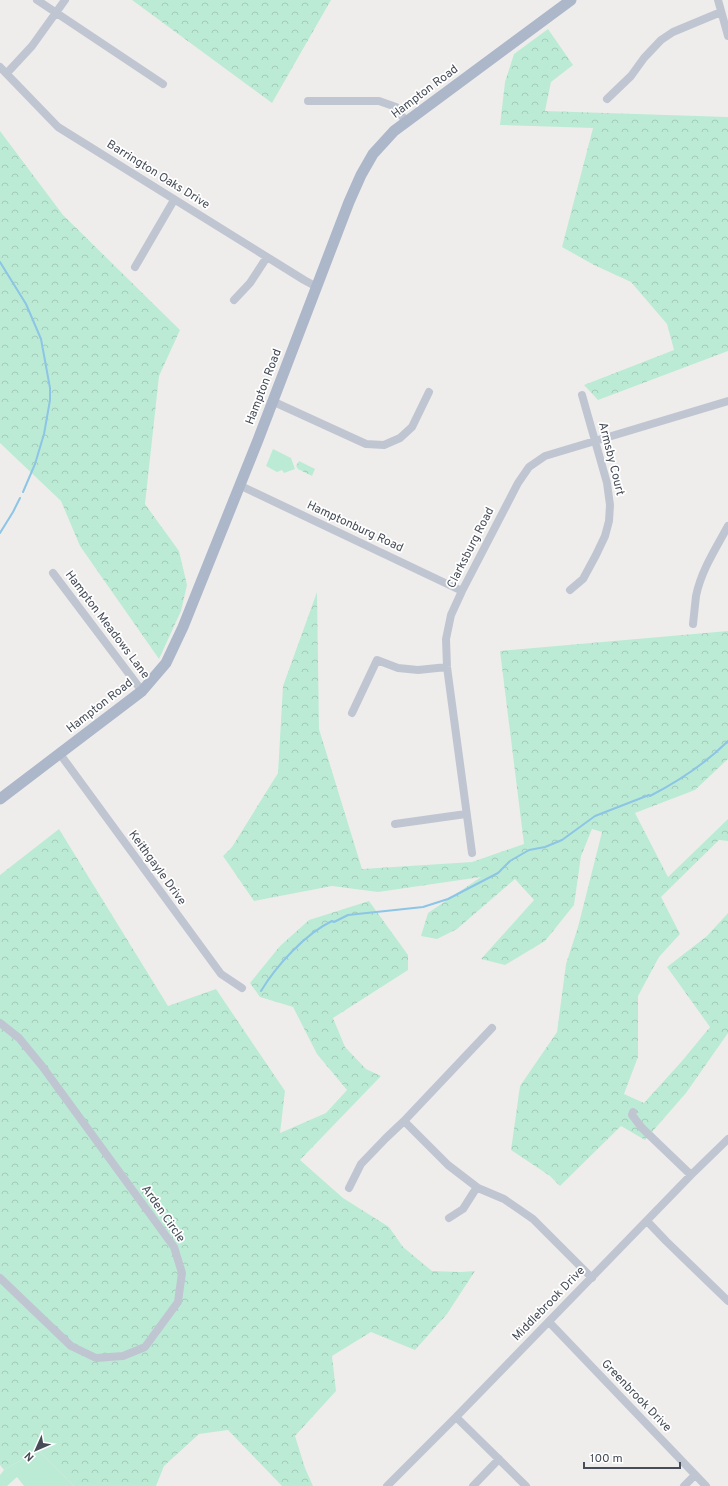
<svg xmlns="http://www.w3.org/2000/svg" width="728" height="1486" font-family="Overpass,sans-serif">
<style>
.green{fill:#bcebd5}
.forest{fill:url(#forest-crowns)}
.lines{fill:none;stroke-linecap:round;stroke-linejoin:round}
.stream{stroke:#8cc5e5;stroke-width:2}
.minor{stroke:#c0c6d1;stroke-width:8}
.major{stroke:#adb7ca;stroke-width:11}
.labels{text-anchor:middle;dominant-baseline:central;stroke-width:3.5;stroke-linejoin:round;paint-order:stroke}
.street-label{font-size:12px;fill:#464d58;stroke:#fff}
</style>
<defs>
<pattern id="forest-crowns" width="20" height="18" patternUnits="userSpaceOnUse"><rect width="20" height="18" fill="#bcebd5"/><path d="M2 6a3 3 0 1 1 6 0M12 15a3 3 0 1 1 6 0" fill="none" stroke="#a3cbb9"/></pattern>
</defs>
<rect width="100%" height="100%" fill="#efedec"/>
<path class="green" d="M273,449L291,458L295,469L284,473L282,470L277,472L266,466Z
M38,1450L74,1486H24L17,1477L7,1486H0V1475L4,1470Z"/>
<path class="forest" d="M132,0H331L272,103Z
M548,29L573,65L551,82L545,111L728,117V351L598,400L584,385L674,350L667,324L631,282L594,265L562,247L593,128L500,125L505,82L514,54Z
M0,131L63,215L180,330L159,376L145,504L179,551L187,585L181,611L159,659L80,546L61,501L0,443Z
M299,461L315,469L312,476L298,469L296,466Z
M317,592L319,729L362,869L472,862L524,844L500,651L728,631V759L695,790L635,813L668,877L728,819V841L719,840L661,897L680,934L659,957L638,996V1057L624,1094L644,1103L682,1061L710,1027L667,967L707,936L728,913V1033L686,1093L645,1140L621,1126L560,1186L550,1176L511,1150L520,1086L557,1032L566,964L578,927L602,832L592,829L581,856L574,905L545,941L505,965L481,959L534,900L515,879L457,929L437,939L421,936L428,913L481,877L378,892L332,886L254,901L223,856L232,847L278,773L283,686Z
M59,829L168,1006L216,989L285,1091L280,1133L326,1113L347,1090L317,1054L293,1007L260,997L250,983L280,946L309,920L369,901L408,955V970L333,1018L345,1047L366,1069L381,1076L300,1160L343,1198L389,1227L403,1247L432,1271L461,1272L475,1271L447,1314L415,1350L371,1332L332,1356L336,1391L295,1436L305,1468L313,1486H282L228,1430L199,1434L164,1466L156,1486H74L38,1450L4,1470L0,1465V875Z"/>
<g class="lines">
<path class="stream" d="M0,262L26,304L41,339L50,388V400L44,434L35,464L23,492
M0,533L13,512L20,498
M261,991C276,966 305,934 332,921L334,922L348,915L423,907L448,899L498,873L510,861L529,850L545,847L562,840L595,816L649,795L650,796C679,781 705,764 728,741"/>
<path class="minor" d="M37,0L163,84
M718,0L728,36
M0,67L58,127L304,280L317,287
M7,73L32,46L65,0
M607,99L631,76L644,58L661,40L673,32L721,12
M308,101H379L396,107L406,122
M135,267L174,200
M234,300L250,283L267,257
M272,401L366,444L384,445L400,438L412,427L429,392
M239,485L462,591
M53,573L142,691
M570,590L583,579L596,555L605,536L609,521L610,505L607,483L582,395
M693,624C694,615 695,605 696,596C701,571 716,548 728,526
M352,713L377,660L398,668L418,670L447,667
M60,754L221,974L242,988
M395,824L466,814
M472,853L447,667L446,639L451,615L462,591L518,483L529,467L545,456L728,401
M0,1023L19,1038L42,1066L174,1247L182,1273L178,1302L145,1347L123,1356L96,1358L71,1346L0,1278
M492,1028L404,1121L448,1165L478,1188L504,1199L533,1219L592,1278
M633,1112L632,1115L642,1128L691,1175
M349,1188L361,1164L386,1138L404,1121
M449,1218L463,1209L477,1187
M647,1221L666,1241L728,1301
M549,1322L706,1486
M456,1417L526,1486
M387,1486L456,1417L691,1175L728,1139
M473,1486L499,1459
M684,1486L695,1475"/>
<path class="major" d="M0,799L142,691L166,663L183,627L258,440L349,202L361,175L373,154L394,131L571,0"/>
</g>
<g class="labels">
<g class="street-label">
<text transform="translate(425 92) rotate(-37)">Hampton Road</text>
<text transform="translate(158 175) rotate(32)">Barrington Oaks Drive</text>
<text transform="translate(264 387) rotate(-69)">Hampton Road</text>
<text transform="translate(611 459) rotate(76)">Armsby Court</text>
<text transform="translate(355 527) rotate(25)">Hamptonburg Road</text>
<text transform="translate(471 548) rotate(-63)">Clarksburg Road</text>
<text transform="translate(107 625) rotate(53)">Hampton Meadows Lane</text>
<text transform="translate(100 706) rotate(-38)">Hampton Road</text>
<text transform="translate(157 868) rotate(54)">Keithgayle Drive</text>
<text transform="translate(163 1214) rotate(55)">Arden Circle</text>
<text transform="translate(549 1304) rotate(-46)">Middlebrook Drive</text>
<text transform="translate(636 1396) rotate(46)">Greenbrook Drive</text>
</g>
</g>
<g transform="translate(36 1450) rotate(225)" stroke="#ffffff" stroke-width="3" paint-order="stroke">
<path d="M0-3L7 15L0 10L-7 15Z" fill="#464d58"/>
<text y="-6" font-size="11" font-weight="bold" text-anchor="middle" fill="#464d58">N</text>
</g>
<path d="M584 1462v6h96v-6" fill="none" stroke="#464d58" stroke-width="2"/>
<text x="590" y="1462" font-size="12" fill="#464d58" stroke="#ffffff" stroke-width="3" paint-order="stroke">100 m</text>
</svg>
